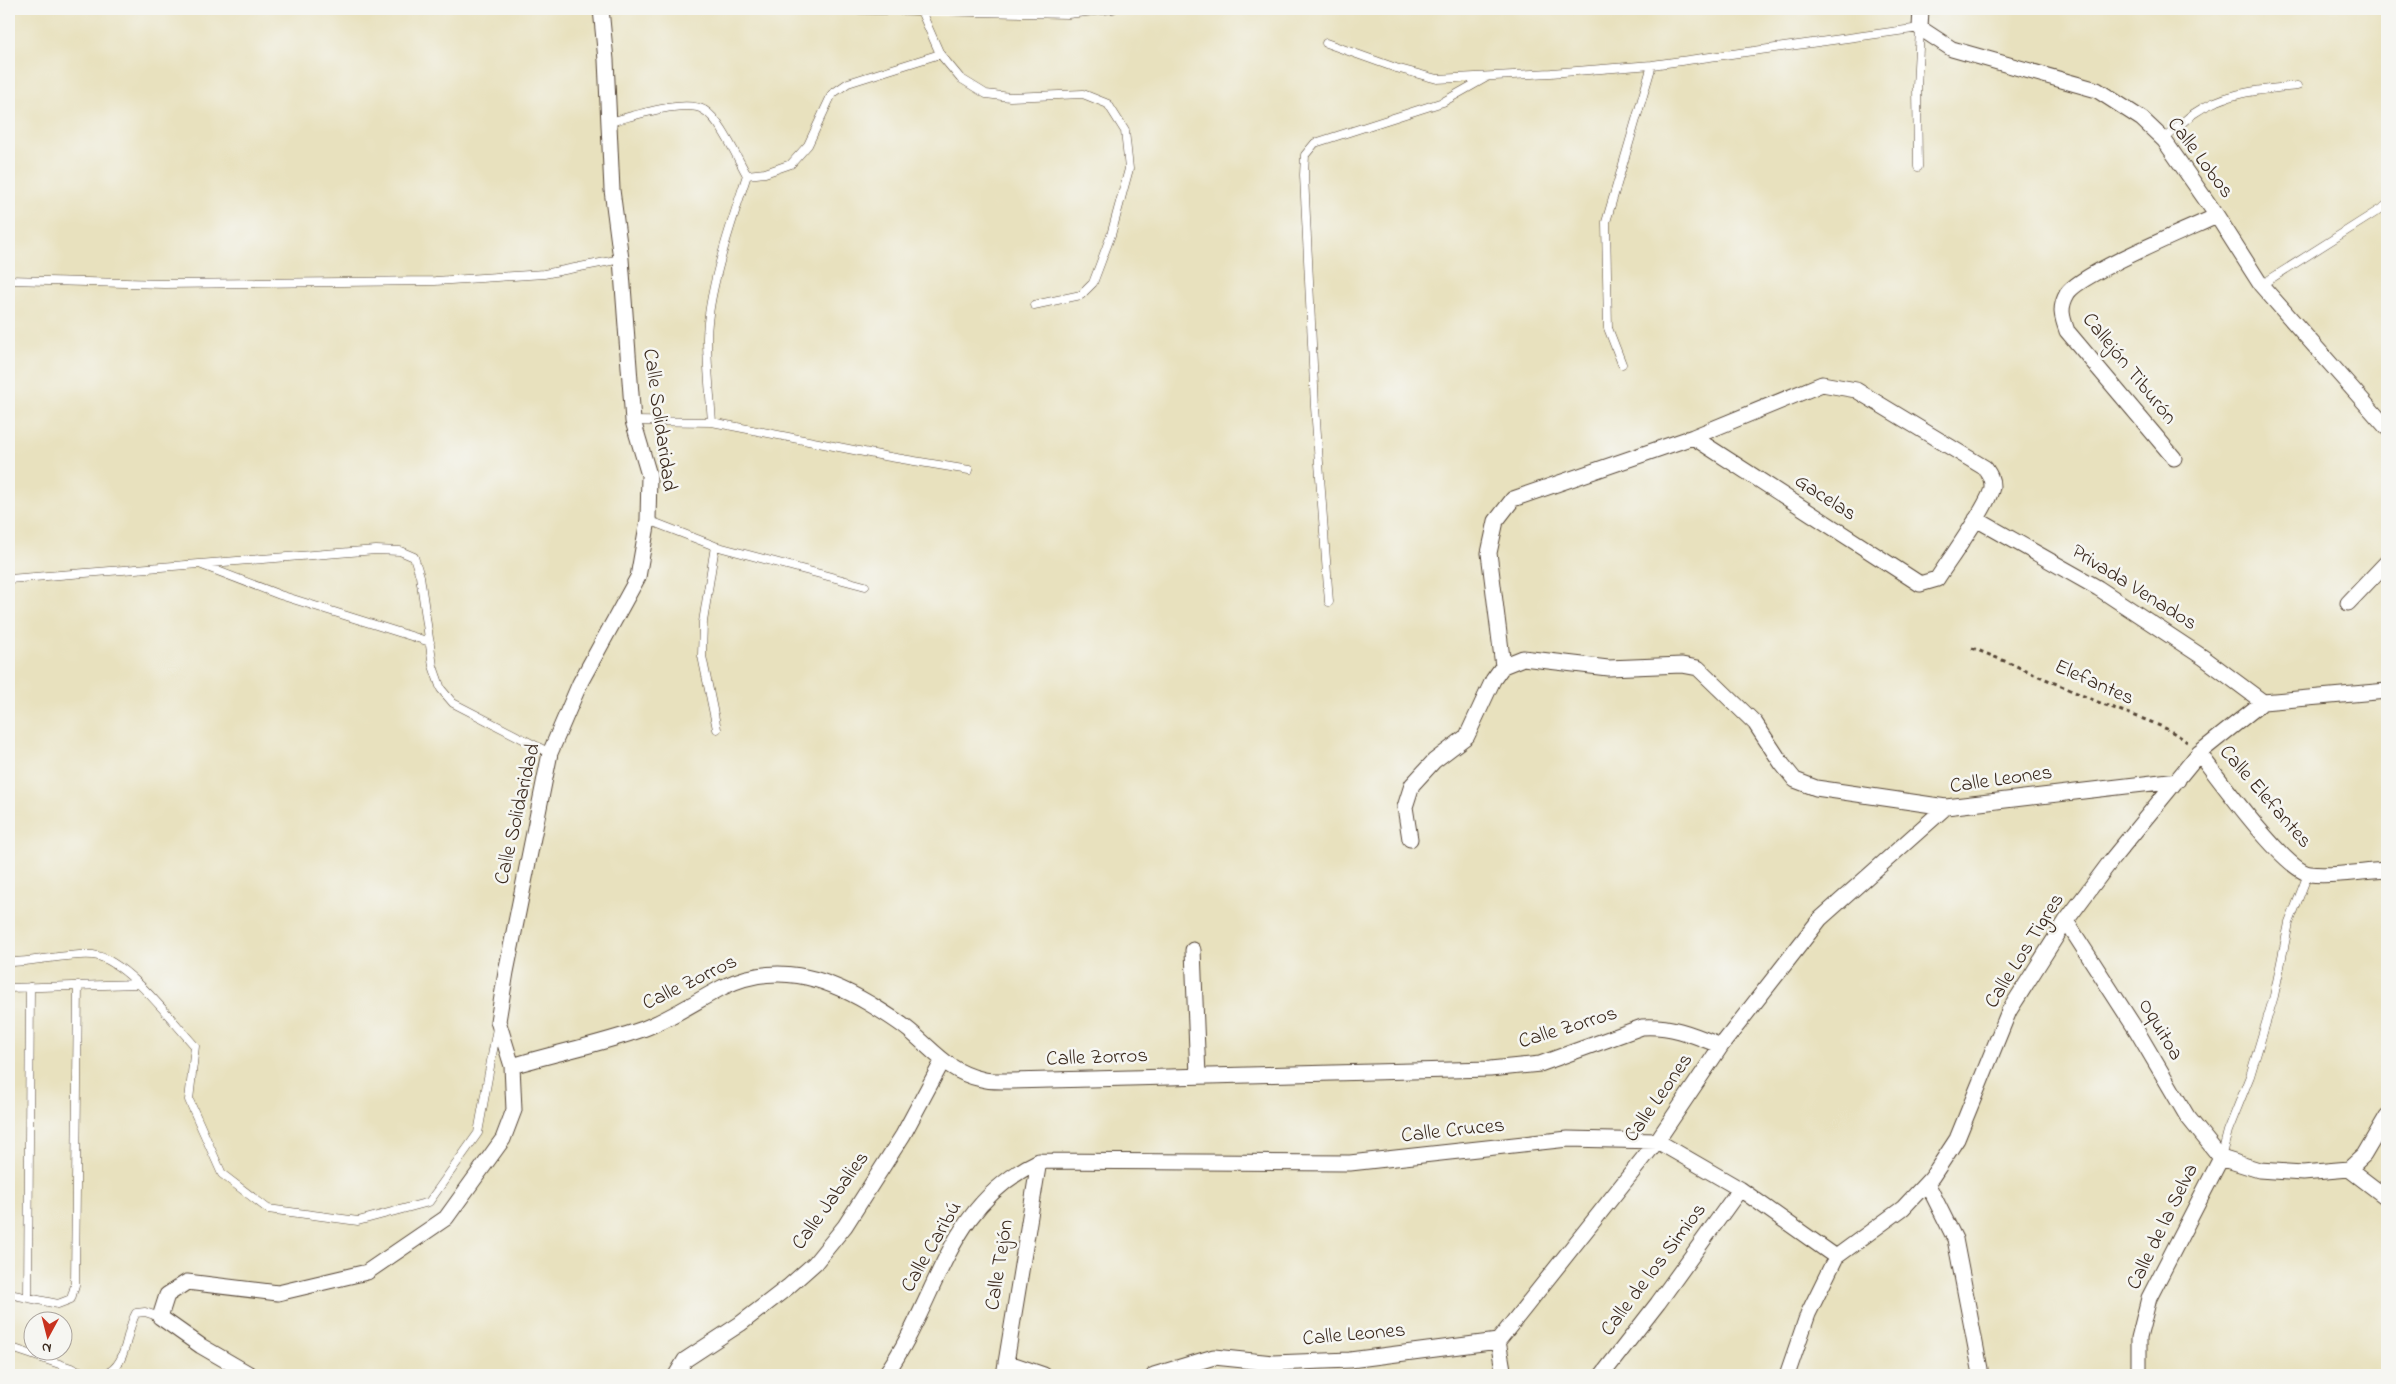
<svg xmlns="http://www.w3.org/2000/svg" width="2396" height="1384" font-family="'Indie Flower',sans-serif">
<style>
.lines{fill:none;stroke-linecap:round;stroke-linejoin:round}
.lane-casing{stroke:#554536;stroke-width:9}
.street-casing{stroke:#554536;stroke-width:17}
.path{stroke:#554536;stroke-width:3;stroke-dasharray:4 4;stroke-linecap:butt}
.lane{stroke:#fff;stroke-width:8}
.street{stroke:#fff;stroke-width:15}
.labels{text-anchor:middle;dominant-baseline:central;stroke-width:5;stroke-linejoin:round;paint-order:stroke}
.street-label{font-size:21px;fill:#3b2a1e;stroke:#f6f6f2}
</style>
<rect width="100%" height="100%" fill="#f6f6f2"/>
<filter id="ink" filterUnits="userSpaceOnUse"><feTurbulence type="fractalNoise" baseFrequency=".02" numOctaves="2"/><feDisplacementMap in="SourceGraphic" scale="10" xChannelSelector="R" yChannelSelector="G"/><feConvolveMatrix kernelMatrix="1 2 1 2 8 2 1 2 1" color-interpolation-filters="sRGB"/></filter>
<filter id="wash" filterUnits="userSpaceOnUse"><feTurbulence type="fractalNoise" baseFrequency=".0096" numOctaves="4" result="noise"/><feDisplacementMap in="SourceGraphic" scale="20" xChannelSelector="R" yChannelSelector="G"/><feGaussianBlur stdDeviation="1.12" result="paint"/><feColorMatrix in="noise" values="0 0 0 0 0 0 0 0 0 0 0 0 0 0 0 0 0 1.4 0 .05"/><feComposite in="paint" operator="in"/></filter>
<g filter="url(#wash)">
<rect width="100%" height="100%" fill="#e8e1be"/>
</g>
<g filter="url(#ink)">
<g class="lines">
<defs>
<path id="lane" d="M826,9L1068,14L1113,9
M2382,9L2387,12
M921,11L940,54L960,78L986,94L1010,97L1083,94L1108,104L1125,131L1129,169L1111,235L1093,283L1081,295L1034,305
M1326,43L1396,68L1437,79L1551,73L1652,65L1920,28L1917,87L1918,167
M609,122C631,117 685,98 704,110C721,120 737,158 747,175
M2164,140C2173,132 2182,122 2193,114C2224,92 2261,90 2297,86
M9,280L164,284L435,281L544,274L621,259
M2261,285L2387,205
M1622,364L1608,328L1606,222L1652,65
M633,421L712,422L884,456L969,470
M712,422C710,394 707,365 707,338C708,289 732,221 747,175L765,173L791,164L808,145L832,94L848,83L940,54
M648,520L715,546L865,586
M715,546L703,622L702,656L717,729
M202,565L280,595L430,642
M9,579L376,550L400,551L414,557L420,576L433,666L441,689L453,703L550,753
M1329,602L1315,407L1304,175L1305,155L1315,143L1443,102L1487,77
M9,962C35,962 69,953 93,955C126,959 172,1021 195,1046L189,1100L222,1174L268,1209L358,1221L429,1202L478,1133L497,1028
M9,988L137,984
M2221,1158L2228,1131L2250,1076L2274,996L2289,923L2308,874
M9,1294L58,1304L71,1299L75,1285L78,985
M28,1298L30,987
M9,1347L86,1373L102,1375
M103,1375C129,1366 124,1334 136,1313L145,1312L160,1317"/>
<path id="street" d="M1921,9L1920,28L1952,49L2097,90L2142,119L2164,140L2217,216L2261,285L2387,428
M2174,458L2067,331C2062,317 2059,308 2067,294C2078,274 2191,228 2217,216
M1976,519L2098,588L2204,658L2263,702
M2348,603L2387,562
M1503,666L1489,553L1496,521L1513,499L1693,437L1822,384L1856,390L1985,468C1989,474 1992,478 1992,486C1992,501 1947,563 1937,579L1920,584L1693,437
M2199,753C2217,776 2285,871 2310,874C2331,877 2365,871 2387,870
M1410,839L1405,807L1412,785L1434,761L1467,736L1493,680L1503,666L1523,658L1608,668L1682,665L1698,668L1755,723L1782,764L1795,780L1816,788L1946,807
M2066,921L2137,1031L2187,1116L2221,1158
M1193,950L1198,1076
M512,1066C555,1053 601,1044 643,1029C672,1018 696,1001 723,987C775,962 823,976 870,1004C883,1012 898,1021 910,1031C934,1051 949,1072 981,1079C990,1082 1002,1081 1011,1081L1490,1069L1540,1064L1642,1027C1672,1025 1694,1035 1721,1046
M2221,1158L2259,1170L2303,1173L2349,1169L2387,1198
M2349,1169L2364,1155L2387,1116
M1927,1183L1955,1239L1980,1369
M1498,1341L1504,1375
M1006,1362L1044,1375
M251,1375L201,1346L160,1317L167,1295L187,1282L278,1293L367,1272L446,1218L503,1139L514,1110L512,1066L498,1021L506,972L550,753L580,683L638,577L648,520L649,475L633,421L621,259L612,190L606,60L601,9
M676,1375L685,1360L740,1324L788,1287L815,1263L845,1226L903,1135L942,1062
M885,1375C939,1300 944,1206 1039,1161L1350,1163L1568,1139L1657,1141L1740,1189L1836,1257
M1004,1375L1039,1161
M1154,1375L1214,1357L1273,1363L1350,1360L1498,1341L1657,1141L1721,1046L1820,919L1946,807L2178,780
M1602,1375L1658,1303L1740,1189
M1787,1375L1808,1314L1836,1257L1903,1208L1932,1177L1957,1139L2009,1011L2066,921L2113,858L2199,753L2263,702L2387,691
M2139,1375V1338L2149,1298L2221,1158"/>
</defs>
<use href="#lane" class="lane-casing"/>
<use href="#street" class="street-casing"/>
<path class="path" d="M1972,648C2017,665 2059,686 2103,704C2128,714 2167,725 2187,742"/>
<use href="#lane" class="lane"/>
<use href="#street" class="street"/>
</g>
</g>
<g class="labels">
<g class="street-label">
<text transform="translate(2200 158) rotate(53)">Calle Lobos</text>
<text transform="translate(2129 369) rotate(51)">Callejón Tiburón</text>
<text transform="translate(659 420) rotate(82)">Calle Solidaridad</text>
<text transform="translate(1825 498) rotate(33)">Gacelas</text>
<text transform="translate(2134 588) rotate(32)">Privada Venados</text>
<text transform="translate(2094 683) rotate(24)">Elefantes</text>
<text transform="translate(2001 780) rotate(-8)">Calle Leones</text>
<text transform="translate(2265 797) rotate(49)">Calle Elefantes</text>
<text transform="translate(518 814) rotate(-77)">Calle Solidaridad</text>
<text transform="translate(2025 951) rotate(-58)">Calle Los Tigres</text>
<text transform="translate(690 983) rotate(-26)">Calle Zorros</text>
<text transform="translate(1568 1028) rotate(-17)">Calle Zorros</text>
<text transform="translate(2160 1030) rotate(59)">Oquitoa</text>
<text transform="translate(1097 1058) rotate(-2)">Calle Zorros</text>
<text transform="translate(1659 1098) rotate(-55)">Calle Leones</text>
<text transform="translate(1453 1131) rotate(-6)">Calle Cruces</text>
<text transform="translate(831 1201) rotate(-54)">Calle Jabalies</text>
<text transform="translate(2163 1227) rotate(-64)">Calle de la Selva</text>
<text transform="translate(932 1247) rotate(-60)">Calle Caribú</text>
<text transform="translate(1000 1265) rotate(-81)">Calle Tejón</text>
<text transform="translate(1654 1270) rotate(-53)">Calle de los Simios</text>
<text transform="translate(1354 1335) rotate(-5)">Calle Leones</text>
</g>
</g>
<rect width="2396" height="1384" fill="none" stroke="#f6f6f2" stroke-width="30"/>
<g transform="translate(48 1336) rotate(187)"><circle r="24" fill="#f6f6f2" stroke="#aba49d"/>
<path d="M0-4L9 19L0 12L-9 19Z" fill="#c8321e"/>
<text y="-8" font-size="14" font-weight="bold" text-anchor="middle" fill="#3b2a1e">N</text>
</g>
</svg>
